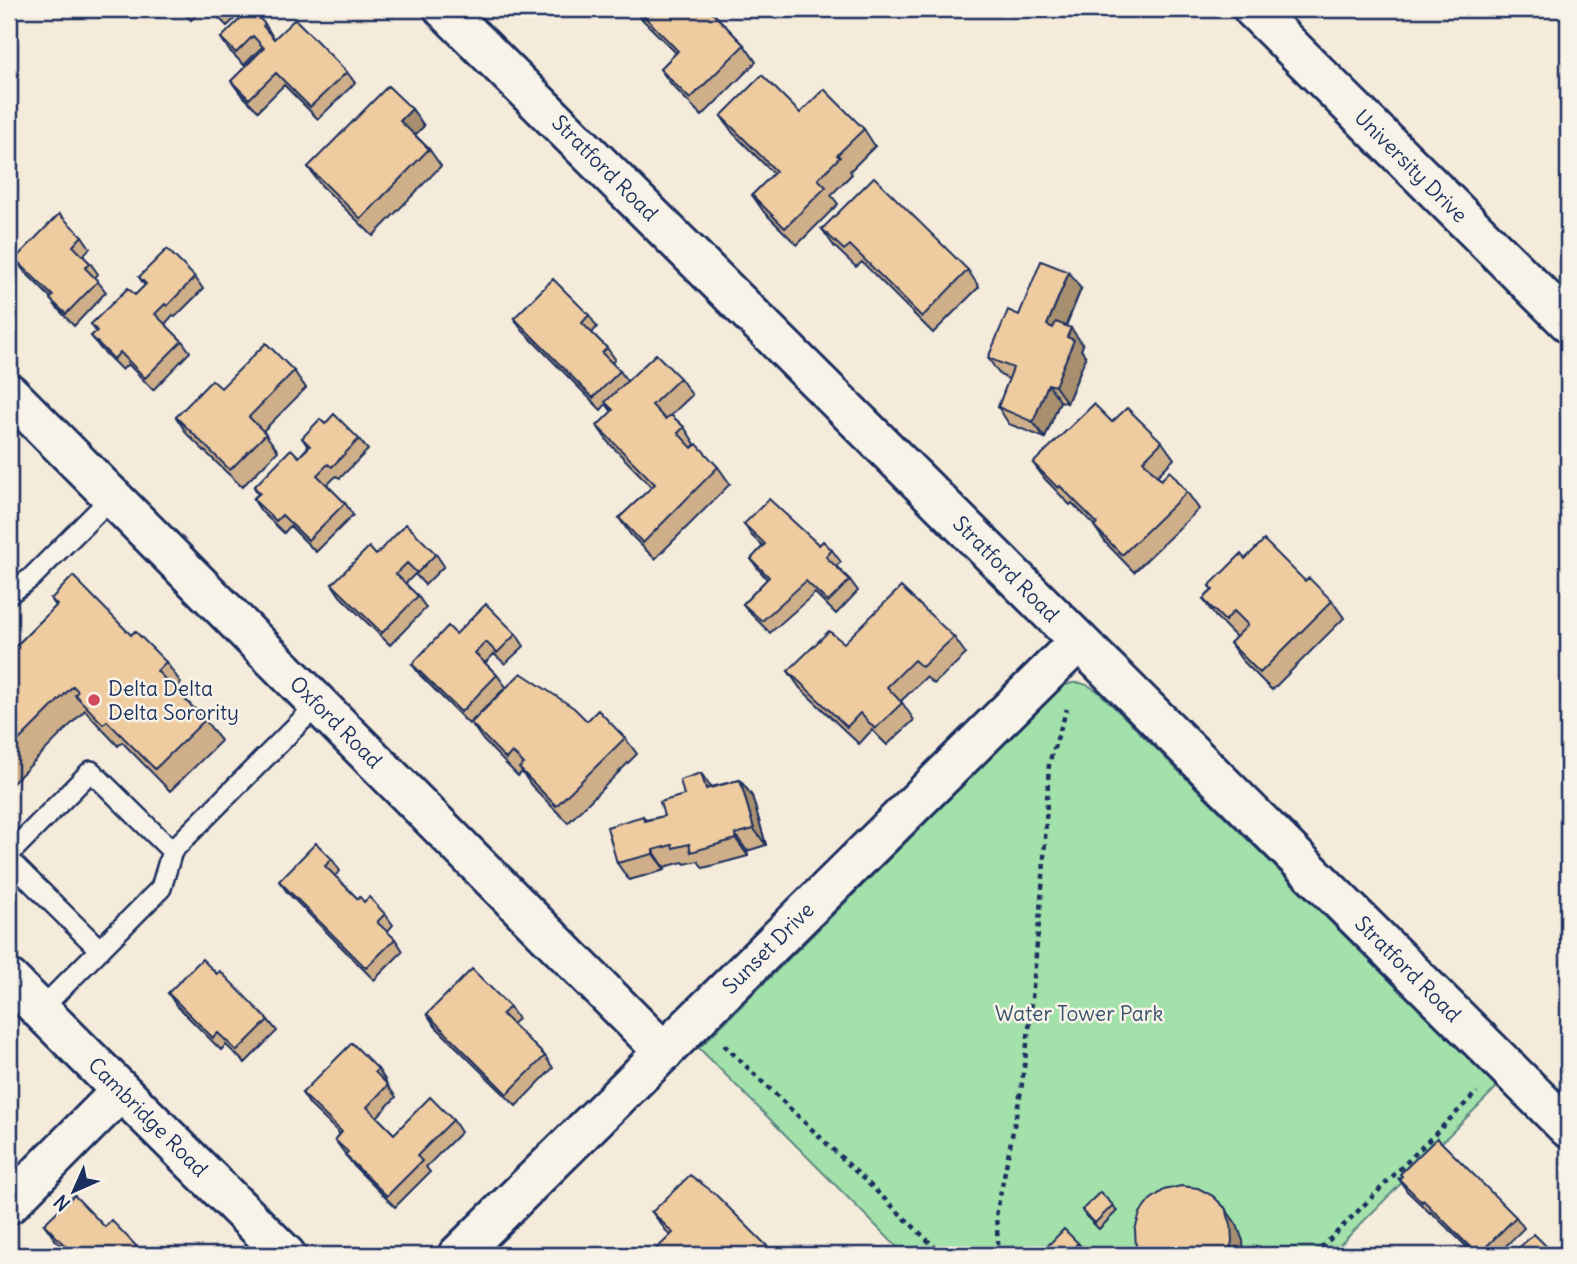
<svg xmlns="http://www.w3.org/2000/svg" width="1577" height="1264" font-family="Delius,sans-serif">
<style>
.green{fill:#a2e1aa;stroke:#5e8884;stroke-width:2}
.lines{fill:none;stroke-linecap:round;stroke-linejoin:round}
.lane-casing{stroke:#1b2f5e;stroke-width:24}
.street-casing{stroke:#1b2f5e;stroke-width:44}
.path{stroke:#1b2f5e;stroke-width:4.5;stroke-dasharray:5 5;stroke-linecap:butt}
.lane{stroke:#f7f3e8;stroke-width:19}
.street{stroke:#f7f3e8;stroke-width:38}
.wall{fill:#ceaf8a;stroke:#1b2f5e;stroke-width:2}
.shaded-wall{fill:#a78f70;stroke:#1b2f5e;stroke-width:2}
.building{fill:#efcca0;stroke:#1b2f5e;stroke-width:2}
.poi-dot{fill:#d1495b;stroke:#f7f3e8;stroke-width:2.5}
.labels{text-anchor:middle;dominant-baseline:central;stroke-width:5;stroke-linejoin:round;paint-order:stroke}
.street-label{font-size:21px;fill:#1b2f5e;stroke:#f7f3e8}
.poi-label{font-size:21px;fill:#1b2f5e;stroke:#f7f3e8;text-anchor:start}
.park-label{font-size:21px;fill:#36536d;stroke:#f7f3e8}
</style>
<rect width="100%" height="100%" fill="#f5ebda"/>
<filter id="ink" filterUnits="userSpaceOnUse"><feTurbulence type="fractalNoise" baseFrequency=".0143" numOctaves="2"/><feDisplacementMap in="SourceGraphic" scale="14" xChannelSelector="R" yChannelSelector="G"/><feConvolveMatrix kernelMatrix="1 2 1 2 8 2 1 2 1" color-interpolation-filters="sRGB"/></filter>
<g filter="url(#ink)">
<path class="green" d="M1072,683C1084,682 1091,686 1101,694L1497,1087L1330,1255H905L699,1048L1063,686Z"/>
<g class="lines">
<defs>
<path id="lane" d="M9,594L31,578L112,497
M9,854L91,771L172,851
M9,860L100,950
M40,1010L161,888L172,851L318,704"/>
<path id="street" d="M444,9L1568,1128
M1253,9L1568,322
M9,393L664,1052
M9,979L286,1255
M9,1204L121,1091
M458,1255L1079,641"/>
</defs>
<use href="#lane" class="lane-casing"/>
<use href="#street" class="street-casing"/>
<path class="path" d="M724,1045L943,1255
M999,1255L996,1216L1021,1091L1030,1021L1043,877L1049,763L1067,709
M1314,1255L1477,1092"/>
<use href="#lane" class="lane"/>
<use href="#street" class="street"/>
</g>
<path class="wall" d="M180,9H203L191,20Z
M210,9H245L227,26Z
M634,9H709L744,45L756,62L702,116L672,85L660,69L676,53L638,15Z
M265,24L274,39L347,72L355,83L318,119L284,85L258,111L240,93L231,81L263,50L261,48L244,65L229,50L221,38Z
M412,109L424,126L415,135L429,149L441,166L373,236L320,184L308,167Z
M800,113L864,129L875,146L850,171L852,174L831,195L838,204L797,245L764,212L752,195L774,174L733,133L721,116Z
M822,229L968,270L979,287L933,333L862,262L856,267L834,246Z
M82,236L90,248L83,256L90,263L98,274L95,278L106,292L74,326L59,310L50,299L51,298L24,271L15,259Z
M139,277H195L203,289L175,317L173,315L165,324L182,341L190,352L153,390L128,364L122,370L100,348L91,336L96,332L91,324L135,295L145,286Z
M1081,289L1066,326L1083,345L1081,350L1086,357L1067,403L1060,401L1045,438L1009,424L998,407L1009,379L1000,375L988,358L1019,315Z
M589,315L597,327L592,333L607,348L615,359L612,363L620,371L627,381L680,378L692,395L671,415L684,427L695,444L692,448L718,467L730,484L655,559L631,535L619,518L652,487L609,443L597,426L612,412L606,404L601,410L522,330L514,318Z
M294,371L306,388L263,431L278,451L242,487L187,434L176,417L221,388Z
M1112,422L1162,442L1174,459L1157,476L1161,480L1187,492L1199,509L1134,572L1106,543L1094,526V525L1072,503L1070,505L1045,479L1033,463Z
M325,424L359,439L368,450L340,478L336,476L327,485L345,503L353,515L316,552L290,526L284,533L261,511L253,499L258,494L254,487L299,457L308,447L302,438Z
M744,524L832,550L841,562L836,566L850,580L858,591L836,614L815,593L770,633L752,615L743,604L767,579L759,570L751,559L763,546L752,536Z
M436,554L444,566L425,585L415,574L405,584L418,596L426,608L390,645L340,596L332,584L376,555Z
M1245,559L1305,581L1332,601L1344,618L1272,690L1242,660L1230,643L1236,637L1215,616L1203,599L1212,590L1209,586Z
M51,599L131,635L166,662L181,683L175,689L205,720L221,741L170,791L122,742L118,746L90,716L85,710L9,787V653L56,606Z
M516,634L524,646L505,664L494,654L485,663L497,675L506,687L469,724L420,675L412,664Z
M954,637L966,654L934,684L926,677L901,701L914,720L887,745L872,730L859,744L800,688L788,671L844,643Z
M587,721L625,738L637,754L568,823L531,785L522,772L518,776L483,740L471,723Z
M740,780L752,796L766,845L747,851L748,856L703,868L698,861L685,864L683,862L664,867L665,870L629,880L617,863L643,816L646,820L664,816L711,787Z
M332,859L340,871L335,876L358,899L385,914L393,925L387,932L395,939L403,951L374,980L287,892L279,881Z
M217,974L268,1020L277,1031L245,1063L226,1045L221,1050L176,1005L168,993Z
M510,1007L518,1019L512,1024L545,1056L553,1068L516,1106L435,1026L427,1014Z
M378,1069L386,1081L385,1082L396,1097L377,1117L394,1134L453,1120L461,1132L426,1167L430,1172L395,1207L354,1166L335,1140L340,1134L310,1105L302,1093Z
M1399,1179L1516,1217L1524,1228L1497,1255H1475L1431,1212L1430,1213L1407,1191Z
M1113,1205L1117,1211L1099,1229L1086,1216L1082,1210Z
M652,1212L776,1255L670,1236Z
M44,1224L105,1227L145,1255H69L56,1241Z"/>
<path class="shaded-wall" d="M412,109L424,126L412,138L400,121Z
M1069,272L1081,289L1059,342L1047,325Z
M1071,328L1083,345L1081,350L1086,357L1067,403L1055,386L1067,337Z
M1048,384L1060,401L1045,438L1033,422Z
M701,773L713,790L706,789Z
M740,780L752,796L766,845L754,829Z
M735,834L747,851L748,856L736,839Z
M653,850L664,867L665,870L653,854Z
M1225,1208L1237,1225L1243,1241L1244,1255H1229Z
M1078,1243L1083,1249L1077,1255H1067Z"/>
<path class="building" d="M213,9H225L219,15Z
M250,9L265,24L263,26L274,39L295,19L347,72L310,107L276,73L249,99L231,81L264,48L253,36L236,53L221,38Z
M637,9H709L744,45L690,99L660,69L678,51Z
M762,75L800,113L824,89L864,129L837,155L840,157L818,179L826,187L785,228L752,195L776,171L721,116Z
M388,86L412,109L400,121L429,149L361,219L308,167Z
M874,177L968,270L922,317L850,245L844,250L822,229Z
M59,214L82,236L73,246L90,263L85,268L98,281L66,314L50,299L53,296L15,259Z
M167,249L195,277L167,306L165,304L155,314L182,341L145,378L120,352L114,359L91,336L97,331L91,324L128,288L135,295L146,284L139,277Z
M1041,261L1069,272L1047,325L1053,328L1056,322L1071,328L1067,337L1074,340L1055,386L1048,384L1033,422L998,407L1013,368L988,358L1008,310L1019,315Z
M553,279L589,315L582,323L607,348L602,353L620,371L593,398L514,318Z
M266,343L294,371L249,417L266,434L230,470L176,417L212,380L221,388Z
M656,354L680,378L652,405L665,419L671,415L684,427L678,433L692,448L697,444L718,467L643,543L619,518L655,484L597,426L613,410L605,402Z
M1094,404L1112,422L1127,408L1162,442L1143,461L1161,480L1170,471L1187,492L1122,555L1094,526L1097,523L1060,486L1058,488L1033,463Z
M334,414L359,439L332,467L328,464L317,475L345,503L308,540L282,515L276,521L253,499L260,493L254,487L291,449L299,457L310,446L302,438L320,419L325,424Z
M769,499L819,545L823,541L832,550L826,557L850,580L828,602L806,581L762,621L743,604L769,577L751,559L765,544L744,524Z
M406,524L436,554L417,573L407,563L396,574L418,596L382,633L332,584L369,547L376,555Z
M1264,540L1305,581L1309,578L1332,601L1260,673L1230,643L1248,625L1234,611L1225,621L1203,599L1213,590L1209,586L1241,554L1245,559Z
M73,576L131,635L135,631L166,662L157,671L205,720L155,769L107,721L103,724L75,695L78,691L73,686L9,750V653L57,605L51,599Z
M901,587L954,637L922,667L914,660L887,687L902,703L875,729L860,713L847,727L788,671L829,631L844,643Z
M486,604L516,634L497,653L486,642L475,653L497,675L461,712L412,664L448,626L456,634Z
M521,673L574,708L587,721L598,710L625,738L556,806L519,768L524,764L512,752L506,759L471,723Z
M701,773L706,789L740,780L754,829L735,834L736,839L691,852L689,844L673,848L672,845L653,850V854L617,863L607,827L643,816L644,821L664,816L660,802L684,795L680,780Z
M316,843L332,859L325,866L358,899L360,897L364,902L369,897L385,914L377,922L395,939L366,968L279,881Z
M202,959L217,974L220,971L268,1020L237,1051L218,1033L213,1038L168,993Z
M472,969L510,1007L502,1014L545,1056L507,1094L427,1014Z
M352,1043L378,1069L375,1072L388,1085L367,1107L394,1134L430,1097L453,1120L417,1156L422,1161L387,1196L345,1155L348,1152L335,1140L342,1132L302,1093Z
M1437,1138L1516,1217L1478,1255L1423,1200L1422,1202L1399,1179L1402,1176L1400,1174Z
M690,1175L713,1192L776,1255H650L673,1233L652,1212Z
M1181,1186L1198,1188L1213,1196L1225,1208L1231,1224L1232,1241L1229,1255H1140L1136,1247L1135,1230L1140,1213L1150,1200L1164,1190Z
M1100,1192L1113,1205L1095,1223L1082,1210Z
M74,1195L105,1227L111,1220L145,1255H74L44,1224Z
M1064,1229L1078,1243L1067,1255H1039Z
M1534,1234L1555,1255H1511Z"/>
</g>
<circle class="poi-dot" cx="94" cy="700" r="7"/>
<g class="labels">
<g class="street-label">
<text transform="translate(1411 166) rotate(45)">University Drive</text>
<text transform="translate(605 168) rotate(45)">Stratford Road</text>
<text transform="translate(1006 569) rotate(45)">Stratford Road</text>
<text transform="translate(336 722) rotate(45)">Oxford Road</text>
<text transform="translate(768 948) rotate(-45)">Sunset Drive</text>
<text transform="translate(1408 969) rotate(45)">Stratford Road</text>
<text transform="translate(148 1117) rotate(45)">Cambridge Road</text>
</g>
<g class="poi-label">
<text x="108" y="688">Delta Delta<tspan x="108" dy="24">Delta Sorority</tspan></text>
</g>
<g class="park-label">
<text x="1079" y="1013">Water Tower Park</text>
</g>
</g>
<rect width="1577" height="1264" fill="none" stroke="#f7f3e8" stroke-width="35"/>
<rect x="18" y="18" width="1542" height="1229" fill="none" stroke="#1b2f5e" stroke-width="2.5" filter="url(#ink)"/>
<g transform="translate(74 1191) rotate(225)" stroke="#f7f3e8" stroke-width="5" paint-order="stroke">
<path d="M0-5L12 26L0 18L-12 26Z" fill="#1b2f5e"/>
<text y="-10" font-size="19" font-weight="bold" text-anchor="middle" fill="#1b2f5e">N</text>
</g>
</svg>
